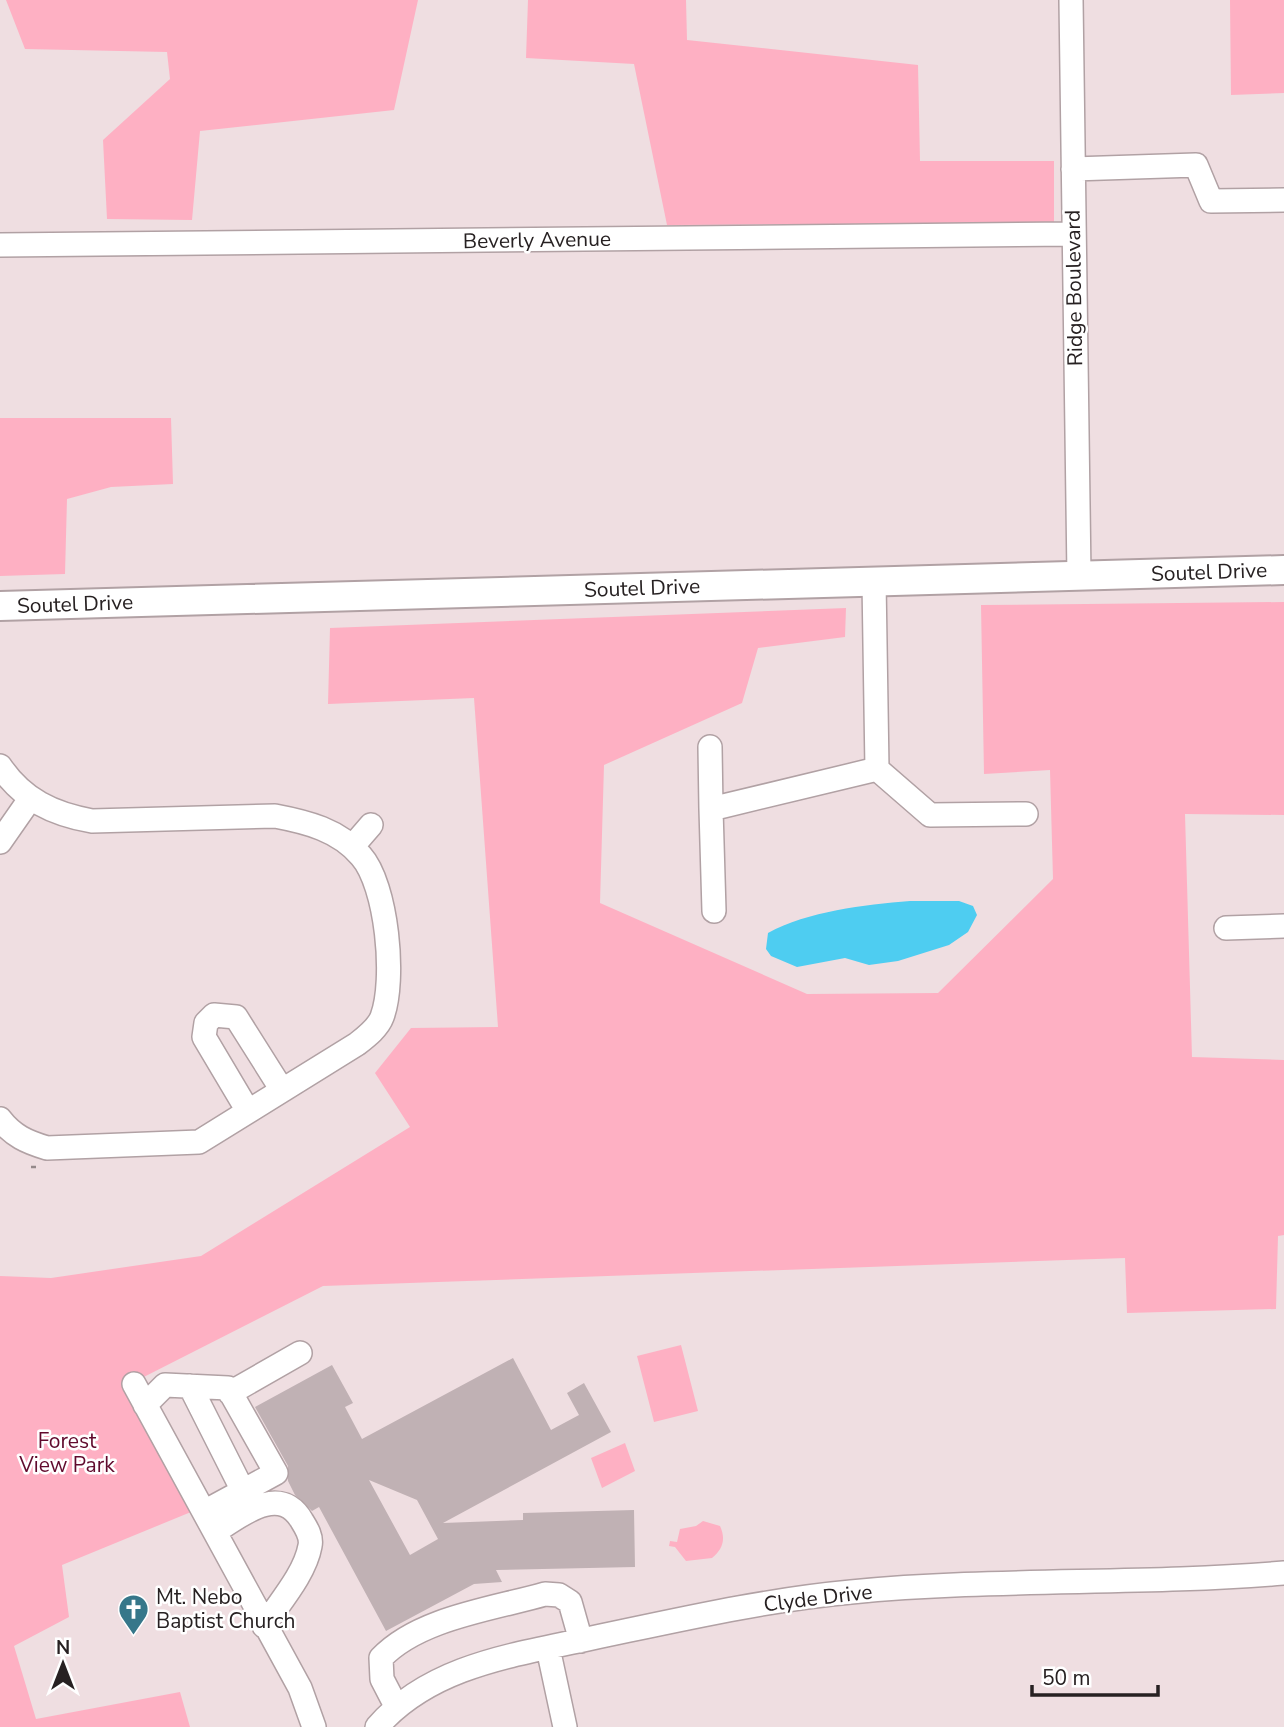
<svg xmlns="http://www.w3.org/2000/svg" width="1284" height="1727" font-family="'Nunito Sans',sans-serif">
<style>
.green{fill:#feb0c3}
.water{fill:#4ecdf1}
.building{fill:#c0b1b4;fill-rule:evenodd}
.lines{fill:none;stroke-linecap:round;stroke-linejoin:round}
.minor-casing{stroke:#b1a1a4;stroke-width:26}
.major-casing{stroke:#b1a1a4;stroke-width:32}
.path{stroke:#95898b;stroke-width:2.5;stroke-dasharray:5 5;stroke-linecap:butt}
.minor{stroke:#fff;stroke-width:23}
.major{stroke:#fff;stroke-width:28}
.labels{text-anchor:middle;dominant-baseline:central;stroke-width:5;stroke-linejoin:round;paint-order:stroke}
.street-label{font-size:21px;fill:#272122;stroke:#fff}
.park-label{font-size:21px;fill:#610a2d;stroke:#fff}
.poi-label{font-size:21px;fill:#272122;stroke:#fff;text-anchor:start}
</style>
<rect width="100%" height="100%" fill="#efdee1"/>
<path class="green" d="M6,0H418L394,110L200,131L192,220L107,219L103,140L170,79L167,52L25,49Z
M528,0H686L687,40L918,65L920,161H1054V223L667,225L634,64L526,58Z
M1230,0H1284V93L1231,95Z
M0,418H171L173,484L111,487L67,499L65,574L0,576Z
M1284,602V815L1185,814L1192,1057L1284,1060V1235L1278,1236L1276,1309L1127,1313L1125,1258L323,1286L126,1386L191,1512L62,1565L69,1617L14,1646L36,1719L180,1692L190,1727H0V1276L51,1278L201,1256L410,1127L375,1073L411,1028L498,1027L474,698L328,704L330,628L846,608L845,637L758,648L742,703L604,765L600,903L807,994L938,993L1053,879L1050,770L984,774L981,605Z
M681,1345L698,1411L654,1422L637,1356Z
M625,1443L635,1471L602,1488L591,1458Z
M703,1521L720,1526C726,1539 723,1549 712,1558L686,1561L675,1547L669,1546L670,1541L677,1542L680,1529L696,1526Z"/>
<path class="water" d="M910,901H959L973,906L977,915L968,932L949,945L898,961L869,965L845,958L797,967L771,956L766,949L768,933C808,911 864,905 910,901Z"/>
<path class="building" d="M513,1358L551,1430L579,1415L567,1393L584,1383L611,1432L443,1523L523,1520V1513L634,1510L635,1567L496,1570L502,1582L474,1584L386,1631L319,1507L312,1511L295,1495L288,1481V1466L255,1407L332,1365L353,1403L345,1407L362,1439ZM369,1480L417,1500L438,1539L410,1555Z"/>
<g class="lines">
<defs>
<path id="minor" d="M1071,0L1079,576
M1073,169L1196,165L1211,201L1284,200
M0,245L1074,234
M710,747L711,809
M0,766C23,800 53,814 92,821L275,816C307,822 339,830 361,856C387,885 396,980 382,1017C378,1028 366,1037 357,1044L199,1142L47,1148C27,1142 13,1136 0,1119
M877,769L930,815L1026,814
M0,842L30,799
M352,847L371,825
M714,911L711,809L877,769L874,581
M1226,928L1284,926
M248,1111L204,1037L206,1023L214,1015L236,1017L282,1090
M134,1384L300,1688L314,1727
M190,1386L243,1491
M230,1393L300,1353
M145,1405L165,1385L228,1388L276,1473L204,1512
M215,1532C241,1515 280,1483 302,1521C307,1529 312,1537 310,1546C305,1574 279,1603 264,1626
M548,1648L565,1727
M396,1706L382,1679L381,1658C419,1618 493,1609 545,1594L559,1595L570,1602L581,1641
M377,1727C431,1665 515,1655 592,1638C678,1620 764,1600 851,1592C995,1578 1140,1585 1284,1573"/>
<path id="major" d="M0,606L1284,570"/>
</defs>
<use href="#minor" class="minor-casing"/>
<use href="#major" class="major-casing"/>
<path class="path" d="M31,1167H39"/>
<use href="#minor" class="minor"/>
<use href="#major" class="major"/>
</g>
<defs>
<symbol id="church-pin" viewBox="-11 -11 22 30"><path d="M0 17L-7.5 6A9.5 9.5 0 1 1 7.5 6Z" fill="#36778a" stroke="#fff"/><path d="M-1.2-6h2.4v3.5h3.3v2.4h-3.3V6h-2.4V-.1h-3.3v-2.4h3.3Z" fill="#fff"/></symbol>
</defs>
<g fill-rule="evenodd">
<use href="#church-pin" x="116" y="1592" width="35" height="47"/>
</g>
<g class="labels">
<g class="street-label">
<text transform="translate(537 240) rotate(-1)">Beverly Avenue</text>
<text transform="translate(1074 288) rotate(-91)">Ridge Boulevard</text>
<text transform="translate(1209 572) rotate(-2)">Soutel Drive</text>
<text transform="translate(642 588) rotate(-2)">Soutel Drive</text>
<text transform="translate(75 604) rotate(-2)">Soutel Drive</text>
<text transform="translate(818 1598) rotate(-7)">Clyde Drive</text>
</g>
<g class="park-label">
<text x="67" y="1441">Forest<tspan x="67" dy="24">View Park</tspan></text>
</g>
<g class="poi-label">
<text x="156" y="1597">Mt. Nebo<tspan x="156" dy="24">Baptist Church</tspan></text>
</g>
</g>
<g transform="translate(63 1664)" stroke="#ffffff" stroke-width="5" paint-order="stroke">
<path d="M0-5L12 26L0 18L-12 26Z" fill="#272122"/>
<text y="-10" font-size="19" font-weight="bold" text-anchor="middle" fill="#272122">N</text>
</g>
<path d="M1032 1685v10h126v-10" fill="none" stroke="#272122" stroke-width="3.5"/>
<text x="1042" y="1685" font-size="21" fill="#272122" stroke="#ffffff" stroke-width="5" paint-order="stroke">50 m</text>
</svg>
